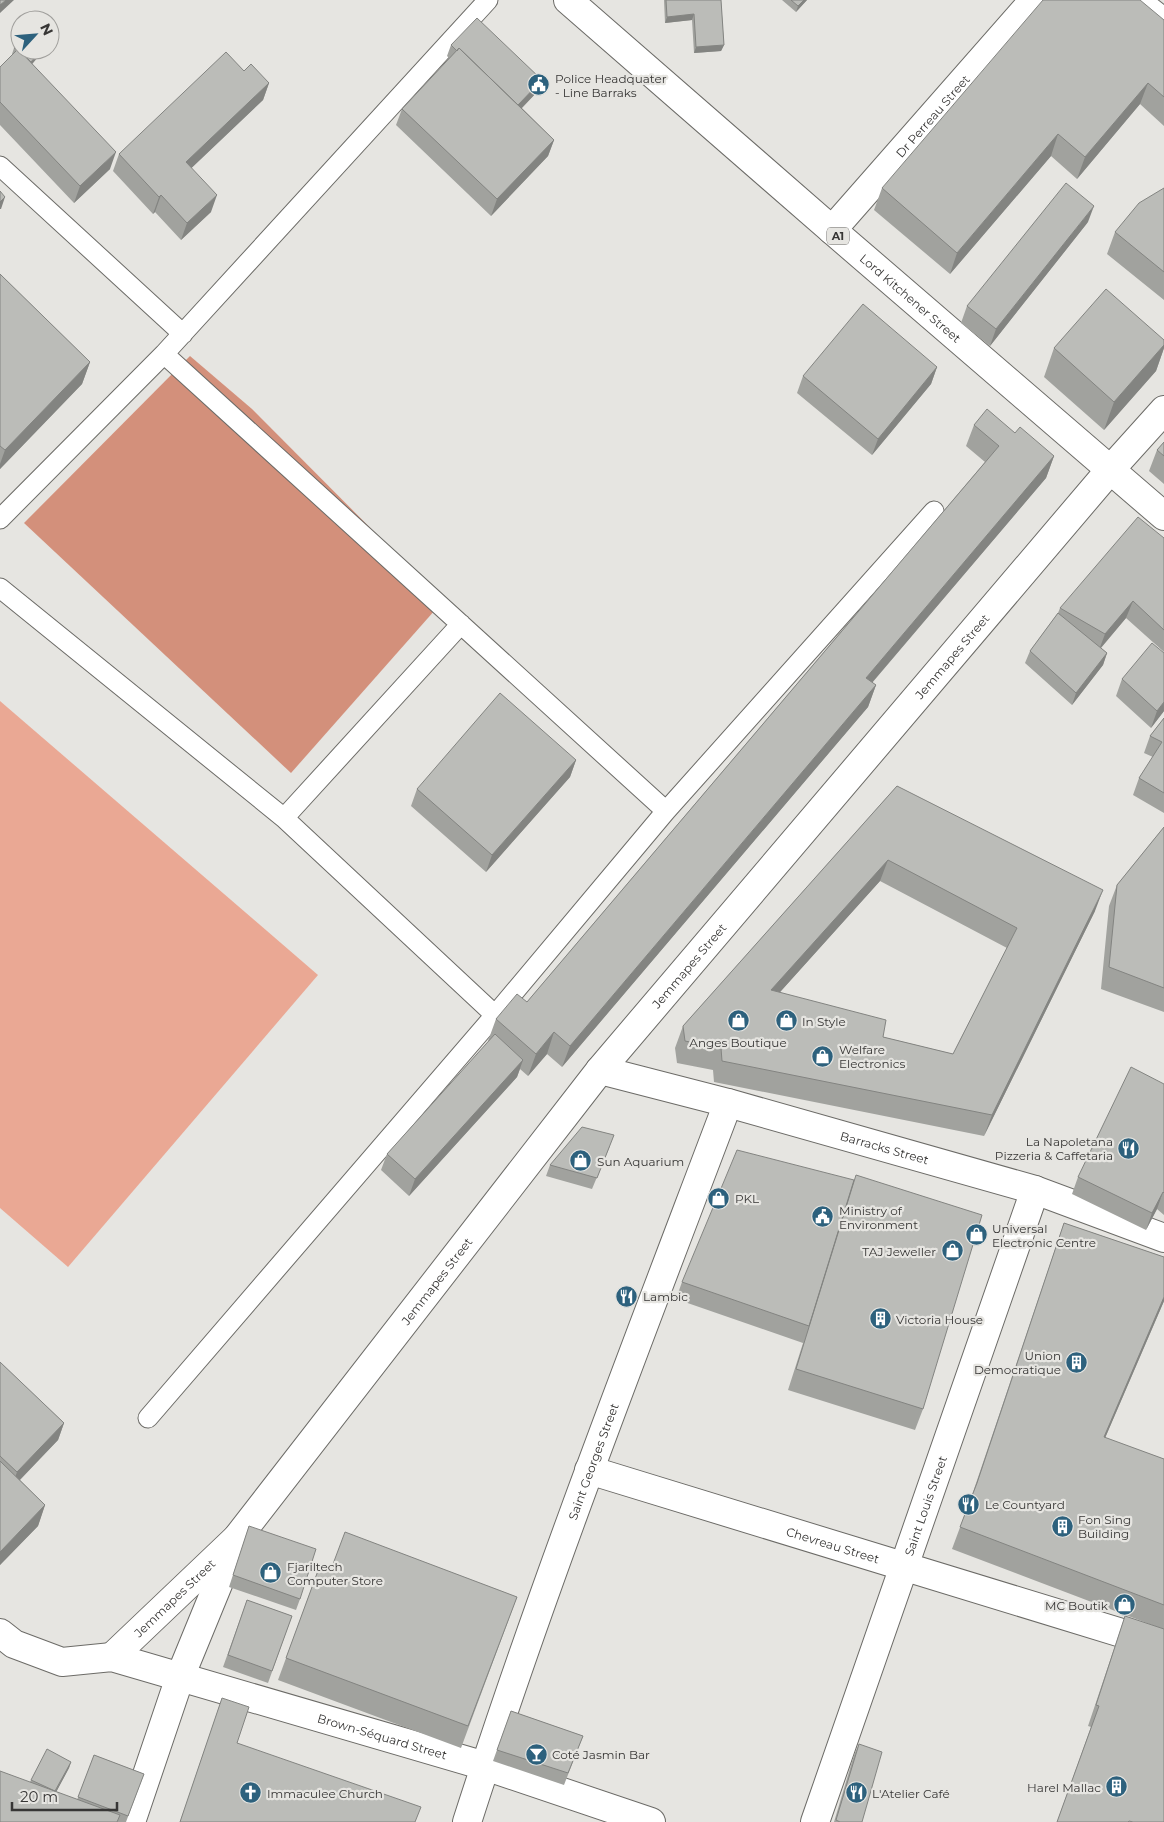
<svg xmlns="http://www.w3.org/2000/svg" width="1164" height="1822" font-family="Montserrat,sans-serif">
<style>
.green{fill:#eaa894}
.forest{fill:#d3907b}
.lines{fill:none;stroke-linecap:round;stroke-linejoin:round}
.service-casing{stroke:#6c6b67;stroke-width:21}
.minor-casing{stroke:#6c6b67;stroke-width:30}
.tertiary-casing{stroke:#6c6b67;stroke-width:30}
.primary-casing{stroke:#6c6b67;stroke-width:30}
.service{stroke:#fff;stroke-width:19}
.minor{stroke:#fff;stroke-width:28}
.tertiary{stroke:#fff;stroke-width:28}
.primary{stroke:#fff;stroke-width:28}
.wall{fill:#a1a29e;fill-rule:evenodd}
.shaded-wall{fill:#838481}
.building{fill:#bbbcb8;stroke:#838481;fill-rule:evenodd}
.labels{text-anchor:middle;dominant-baseline:central;stroke-width:4.5;stroke-linejoin:round;paint-order:stroke}
.shield{fill:#e6e5e1;stroke:#6c6a69;stroke-width:1}
.shield-label{font-size:11px;font-weight:bold;fill:#373635}
.poi-label{font-size:12px;fill:#373635;stroke:#e6e5e1;text-anchor:start}
.street-label{font-size:12px;fill:#373635;stroke:#e6e5e1}
</style>
<rect width="100%" height="100%" fill="#e6e5e1"/>
<path class="green" d="M0,701L318,975L68,1267L0,1208Z"/>
<path class="forest" d="M190,356L252,409L443,601L291,773L24,523Z"/>
<g class="lines">
<defs>
<path id="service" d="M1142,0L1164,17
M0,166L183,334
M164,354L666,811
M0,519L164,354L488,0
M0,588L284,818L495,1015
M284,818L461,624
M148,1418L495,1015L666,811L934,511"/>
<g id="minor">
<path id="s1" d="M832,230L1034,0"/>
<path d="M1110,470L1164,410"/>
<path id="s2" d="M589,1470L1164,1646"/>
<path d="M131,1822L180,1677L237,1538"/>
<path id="s3" d="M815,1822L1035,1190"/>
</g>
<g id="tertiary">
<path id="s4" d="M600,1070L728,1103L1035,1190L1164,1238"/>
<path id="s5" d="M0,1633L14,1644L62,1662L112,1657L485,1766L651,1822"/>
<path id="s6" d="M112,1657L237,1538L600,1070L1110,470"/>
<path id="s7" d="M467,1822C545,1579 638,1341 728,1103"/>
</g>
<g id="primary">
<path id="s8" d="M568,0L832,230L1164,516"/>
</g>
</defs>
<use href="#service" class="service-casing"/>
<use href="#minor" class="minor-casing"/>
<use href="#tertiary" class="tertiary-casing"/>
<use href="#primary" class="primary-casing"/>
<use href="#service" class="service"/>
<use href="#minor" class="minor"/>
<use href="#tertiary" class="tertiary"/>
<use href="#primary" class="primary"/>
</g>
<path class="wall" d="M664,0H721L724,45L721,51L694,53L692,20L665,23Z
M782,0H807L796,12Z
M1164,20V126L1140,104L1077,179L1051,156L950,274L874,210L882,188Z
M451,45L538,91L522,108L554,140L548,156L491,216L396,125L402,109L450,59L447,56Z
M14,48L32,64L110,169L74,203L0,125V67L13,55L12,54Z
M244,71L269,83L263,100L191,168L211,212L181,240L155,212L153,214L113,171L119,154Z
M1164,188V300L1107,254L1115,232Z
M1088,222L990,346L961,323L967,306Z
M0,274L90,362L82,384L0,469Z
M1164,340V348L1156,371L1104,430L1044,377L1054,348Z
M937,367L931,384L872,455L797,393L803,376Z
M974,425L1015,433L1054,456L1046,478L872,683L876,685L868,707L562,1067L547,1054L528,1076L520,1069L517,1077L409,1196L381,1170L387,1154L489,1042L488,1041L496,1019L527,1002L985,462L966,446Z
M1164,442V484L1149,471L1157,450Z
M1164,538V652L1126,618L1101,648L1107,653L1103,665L1072,705L1025,663L1030,651L1058,613L1060,608Z
M1164,653V711L1151,728L1116,696L1122,679Z
M1164,718V813L1133,795L1139,778L1153,757L1144,753L1150,736Z
M576,760L570,777L486,872L411,806L417,789Z
M897,786L1095,911L984,1136L714,1082L713,1070L677,1063L675,1048L683,1026ZM880,881L1007,948L953,1054L883,1037L780,992Z
M1164,827V1012L1101,989L1109,906L1117,885Z
M1164,1084V1215L1157,1209L1146,1230L1072,1194L1078,1177Z
M610,1146L592,1189L546,1176L550,1165Z
M854,1180L923,1409L915,1430L788,1390L804,1340L803,1343L676,1299L682,1282Z
M1064,1223L1164,1257V1301L1105,1438L1164,1459V1822H1057L1091,1727L1088,1726L1125,1616L1152,1625L952,1549L972,1495Z
M0,1362L64,1423L58,1440L20,1480L45,1505L38,1526L0,1565Z
M249,1526L300,1599L296,1610L229,1587Z
M319,1568L330,1572L517,1597L461,1748L278,1680Z
M247,1600L292,1616L268,1683L223,1667Z
M222,1698L237,1743L415,1822H180Z
M511,1711L583,1736L564,1785L493,1761Z
M859,1744L862,1822H834L854,1755Z
M94,1755L144,1774L126,1822H0L30,1782L31,1780L71,1762L69,1768L56,1792L77,1800Z"/>
<path class="shaded-wall" d="M6,0H14L0,13V5Z
M804,0H807L796,12L798,6Z
M694,14L692,20L665,23L667,17Z
M56,32L54,38L50,43V39Z
M724,45L721,51L694,53L696,47Z
M41,50H44L28,69L30,63Z
M542,80L538,91L512,118L516,107Z
M269,83L263,100L180,179L186,162Z
M1148,83L1140,104L1077,179L1085,157Z
M1058,134L1051,156L950,274L957,253Z
M554,140L548,156L491,216L497,199Z
M116,152L110,169L74,203L80,186Z
M161,195L155,212L153,214L159,197Z
M217,195L211,212L181,240L187,223Z
M5,197L1,209H0V202Z
M1094,206L1088,222L990,346L996,329Z
M1164,345V348L1156,371L1104,430L1114,402Z
M90,362L82,384L0,469V464L5,450Z
M937,367L931,384L872,455L878,439Z
M1054,456L1046,478L858,699L866,678Z
M1133,601L1126,618L1099,650L1105,634Z
M1107,653L1103,665L1072,705L1076,693Z
M876,685L868,707L562,1067L570,1046Z
M1164,702V711L1151,728L1157,711Z
M576,760L570,777L486,872L492,855Z
M888,860L880,881L763,1011L771,990Z
M1103,890L1095,911L984,1136L992,1115Z
M554,1032L547,1054L528,1076L536,1054Z
M523,1060L517,1077L409,1196L415,1179Z
M1163,1192L1157,1209L1146,1230L1152,1213Z
M1164,1297V1301L1096,1459L1104,1437Z
M64,1423L58,1440L11,1489L17,1472Z
M45,1505L38,1526L0,1565V1552Z
M71,1762L69,1768L53,1798L55,1792Z"/>
<path class="building" d="M0,0H6L0,5Z
M666,0H721L724,45L696,47L694,14L667,17Z
M791,0H804L798,6Z
M1043,0H1140L1164,20V97L1148,83L1085,157L1058,134L957,253L882,188Z
M477,18L542,80L518,105L459,48L457,51L451,45Z
M50,26L56,32L50,39Z
M20,41V50H41L31,62L18,49L17,51L14,48Z
M459,48L554,140L497,199L402,109Z
M18,49L116,152L80,186L0,102V67Z
M226,52L244,71L251,64L269,83L186,162L217,195L187,223L161,195L159,197L119,154Z
M1066,183L1094,206L996,329L967,306Z
M1164,188V272L1115,232L1139,203Z
M0,191L5,197L0,202Z
M0,274L90,362L5,450L0,446Z
M1106,289L1164,340V345L1114,402L1054,348Z
M863,304L937,367L878,439L803,376Z
M987,409L1015,433L1020,427L1054,456L866,678L876,685L570,1046L554,1032L536,1054L496,1019L517,994L527,1002L999,446L974,425Z
M1164,442V456L1157,450Z
M1138,517L1164,538V630L1133,601L1105,634L1060,608Z
M1058,613L1107,653L1076,693L1030,651Z
M1152,643L1164,653V702L1157,711L1122,679Z
M500,693L576,760L492,855L417,789Z
M1164,718V793L1139,778L1162,742L1150,736Z
M897,786L1103,890L992,1115L722,1061L721,1048L685,1041L683,1026ZM888,860L1017,928L953,1054L883,1037L886,1020L771,990Z
M1164,827V988L1109,967L1117,885Z
M495,1034L523,1060L415,1179L387,1154Z
M1131,1067L1164,1084V1193L1163,1192L1152,1213L1078,1177Z
M582,1127L614,1135L597,1178L550,1165Z
M737,1150L854,1180L809,1326L682,1282Z
M856,1175L982,1215L923,1409L796,1369Z
M1064,1223L1164,1257V1297L1104,1437L1164,1459V1605L960,1527L977,1483Z
M0,1362L64,1423L17,1472L0,1456Z
M0,1461L45,1505L0,1552Z
M249,1526L316,1549L300,1599L233,1575Z
M345,1532L517,1597L468,1726L286,1658L319,1568L330,1572Z
M247,1600L292,1616L272,1671L228,1655Z
M1125,1616L1164,1629V1822H1133L1129,1821L1128,1822H1057L1099,1706L1096,1705Z
M222,1698L249,1707L237,1743L421,1807L415,1822H180Z
M511,1711L583,1736L568,1773L497,1750Z
M859,1744L882,1752L862,1822H840L836,1820Z
M47,1749L71,1762L55,1791L31,1780Z
M94,1755L144,1774L128,1816L78,1797Z
M0,1771L120,1815L117,1822H0Z"/>
<defs>
<symbol id="civic-disc" viewBox="-11 -11 22 22"><circle r="9.5" fill="#2d617d" stroke="#e6e5e1"/><path d="M-.6-6.5H3V-4.5H.6V-3L4-1V1h2V6H-6V1h2V-1L-.6-3ZM-1.2 2.5V6h2.4V2.5Z" fill="#fff"/></symbol>
<symbol id="shop-disc" viewBox="-11 -11 22 22"><circle r="9.5" fill="#2d617d" stroke="#e6e5e1"/><path d="M-5-2.5h2.3a2.7 3.5 0 0 1 5.4 0H5L5.5 6h-11ZM-1.5-2.5h3a1.5 2.3 0 0 0-3 0Z" fill="#fff"/></symbol>
<symbol id="restaurant-disc" viewBox="-11 -11 22 22"><circle r="9.5" fill="#2d617d" stroke="#e6e5e1"/><path d="M-5-6h1v4h1v-4h1v4h1v-4h1v5L-1.5 .5V6h-2V.5L-5-1ZM5-6V6H3V1.5H1.5Q1.5-4 5-6Z" fill="#fff"/></symbol>
<symbol id="building-disc" viewBox="-11 -11 22 22"><circle r="9.5" fill="#2d617d" stroke="#e6e5e1"/><path d="M-4-6H4V6H1V3H-1V6H-4ZM-2.5-4.3h1.7v1.8h-1.7ZM.8-4.3h1.7v1.8H.8ZM-2.5-1h1.7V.8h-1.7ZM.8-1h1.7V.8H.8Z" fill="#fff"/></symbol>
<symbol id="bar-disc" viewBox="-11 -11 22 22"><circle r="9.5" fill="#2d617d" stroke="#e6e5e1"/><path d="M-6-5H6L.8 .8V4.5H3.5V6h-7V4.5H-.8V.8Z" fill="#fff"/></symbol>
<symbol id="church-disc" viewBox="-11 -11 22 22"><circle r="9.5" fill="#2d617d" stroke="#e6e5e1"/><path d="M-1.2-6h2.4v3.5h3.3v2.4h-3.3V6h-2.4V-.1h-3.3v-2.4h3.3Z" fill="#fff"/></symbol>
</defs>
<g fill-rule="evenodd">
<use href="#civic-disc" x="526" y="72" width="25" height="25"/>
<use href="#shop-disc" x="726" y="1008" width="25" height="25"/>
<use href="#shop-disc" x="774" y="1008" width="25" height="25"/>
<use href="#shop-disc" x="810" y="1044" width="25" height="25"/>
<use href="#restaurant-disc" x="1116" y="1136" width="25" height="25"/>
<use href="#shop-disc" x="568" y="1148" width="25" height="25"/>
<use href="#shop-disc" x="706" y="1186" width="25" height="25"/>
<use href="#civic-disc" x="810" y="1204" width="25" height="25"/>
<use href="#shop-disc" x="964" y="1222" width="25" height="25"/>
<use href="#shop-disc" x="940" y="1238" width="25" height="25"/>
<use href="#restaurant-disc" x="614" y="1284" width="25" height="25"/>
<use href="#building-disc" x="868" y="1306" width="25" height="25"/>
<use href="#building-disc" x="1064" y="1350" width="25" height="25"/>
<use href="#restaurant-disc" x="956" y="1492" width="25" height="25"/>
<use href="#building-disc" x="1050" y="1514" width="25" height="25"/>
<use href="#shop-disc" x="258" y="1560" width="25" height="25"/>
<use href="#shop-disc" x="1112" y="1592" width="25" height="25"/>
<use href="#bar-disc" x="524" y="1742" width="25" height="25"/>
<use href="#building-disc" x="1104" y="1774" width="25" height="25"/>
<use href="#church-disc" x="238" y="1780" width="25" height="25"/>
<use href="#restaurant-disc" x="844" y="1780" width="25" height="25"/>
</g>
<g class="labels">
<rect class="shield" x="827" y="227.5" width="22" height="17" rx="4"/>
<g class="shield-label">
<text x="838" y="236">A1</text>
</g>
<g class="poi-label">
<text x="555" y="78">Police Headquater<tspan x="555" dy="14">- Line Barraks</tspan></text>
<text x="802" y="1021">In Style</text>
<text x="738" y="1042" text-anchor="middle">Anges Boutique</text>
<text x="839" y="1049">Welfare<tspan x="839" dy="14">Electronics</tspan></text>
<text x="1113" y="1141" text-anchor="end">La Napoletana<tspan x="1113" dy="14">Pizzeria &amp; Caffetaria</tspan></text>
<text x="597" y="1161">Sun Aquarium</text>
<text x="735" y="1198">PKL</text>
<text x="839" y="1210">Ministry of<tspan x="839" dy="14">Environment</tspan></text>
<text x="992" y="1228">Universal<tspan x="992" dy="14">Electronic Centre</tspan></text>
<text x="936" y="1251" text-anchor="end">TAJ Jeweller</text>
<text x="643" y="1296">Lambic</text>
<text x="896" y="1319">Victoria House</text>
<text x="1061" y="1355" text-anchor="end">Union<tspan x="1061" dy="14">Democratique</tspan></text>
<text x="985" y="1504">Le Countyard</text>
<text x="1078" y="1519">Fon Sing<tspan x="1078" dy="14">Building</tspan></text>
<text x="287" y="1566">Fjariltech<tspan x="287" dy="14">Computer Store</tspan></text>
<text x="1108" y="1605" text-anchor="end">MC Boutik</text>
<text x="552" y="1754">Coté Jasmin Bar</text>
<text x="1101" y="1787" text-anchor="end">Harel Mallac</text>
<text x="267" y="1793">Immaculee Church</text>
<text x="872" y="1793">L'Atelier Café</text>
</g>
<g class="street-label">
<text stroke="none"><textPath href="#s1" startOffset="152">Dr Perreau Street</textPath></text>
<text stroke="none"><textPath href="#s8" startOffset="454">Lord Kitchener Street</textPath></text>
<text stroke="none"><textPath href="#s6" startOffset="1308">Jemmapes Street</textPath></text>
<text stroke="none"><textPath href="#s6" startOffset="902">Jemmapes Street</textPath></text>
<text stroke="none"><textPath href="#s4" startOffset="295">Barracks Street</textPath></text>
<text stroke="none"><textPath href="#s6" startOffset="498">Jemmapes Street</textPath></text>
<text stroke="none"><textPath href="#s7" startOffset="382">Saint Georges Street</textPath></text>
<text stroke="none"><textPath href="#s3" startOffset="335">Saint Louis Street</textPath></text>
<text stroke="none"><textPath href="#s2" startOffset="255">Chevreau Street</textPath></text>
<text stroke="none"><textPath href="#s6" startOffset="86">Jemmapes Street</textPath></text>
<text stroke="none"><textPath href="#s5" startOffset="401">Brown-Séquard Street</textPath></text>
</g>
</g>
<g transform="translate(35 35) rotate(64)"><circle r="24" fill="#e6e5e1" stroke="#a09f9c"/>
<path d="M0-4L9 19L0 12L-9 19Z" fill="#2d617d"/>
<text y="-8" font-size="14" font-weight="bold" text-anchor="middle" fill="#373635">N</text>
</g>
<path d="M12 1802v8h105v-8" fill="none" stroke="#373635" stroke-width="2.5"/>
<text x="20" y="1802" font-size="15" fill="#373635" stroke="#e6e5e1" stroke-width="4" paint-order="stroke">20 m</text>
</svg>
